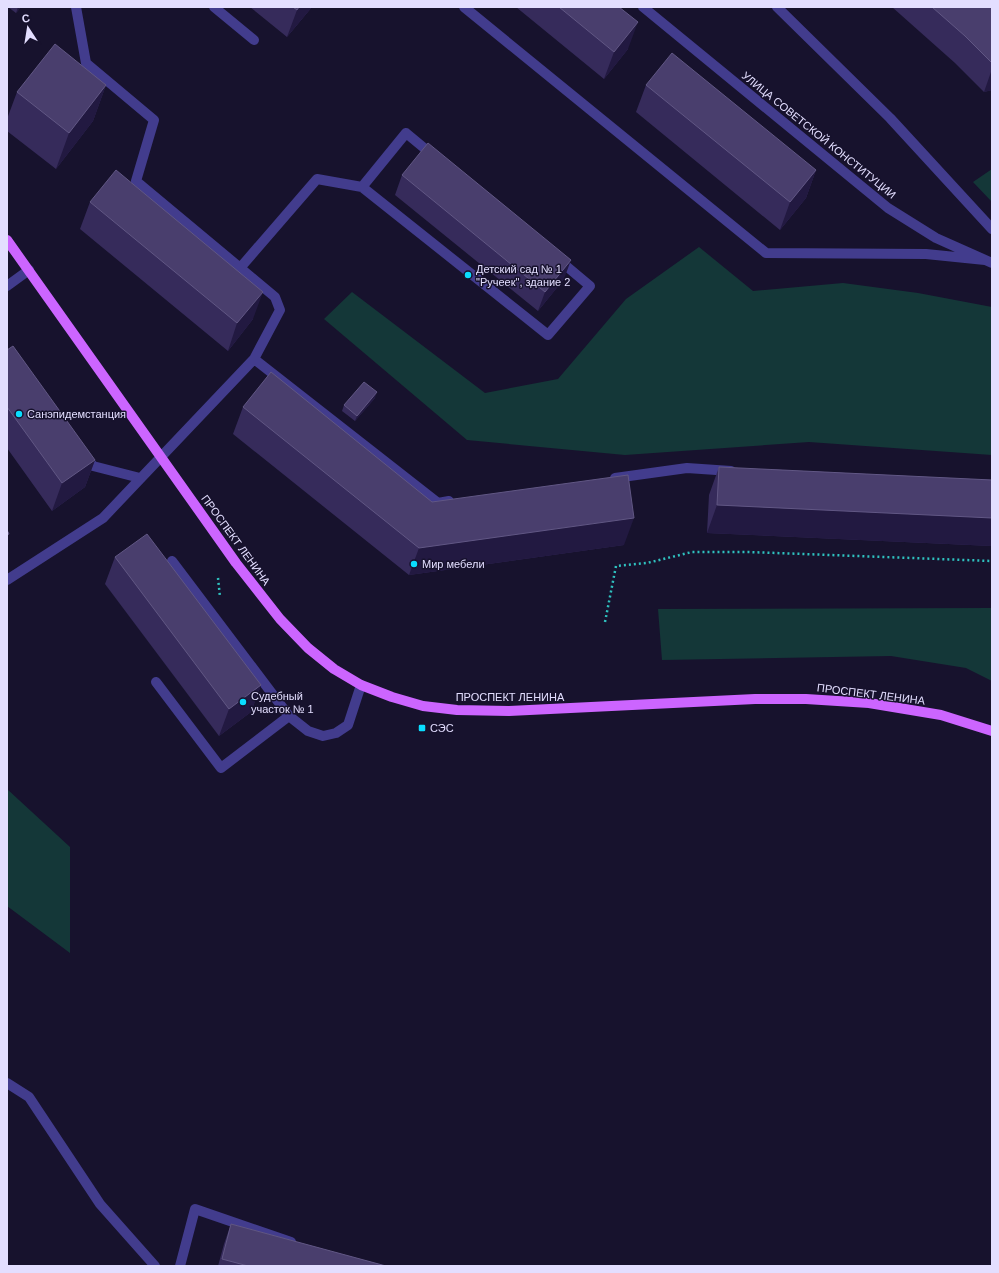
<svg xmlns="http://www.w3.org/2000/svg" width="999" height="1273" font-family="Helvetica,sans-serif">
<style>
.green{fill:#143738}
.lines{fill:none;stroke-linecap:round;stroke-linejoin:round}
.path{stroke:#2fc1bf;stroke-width:2.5;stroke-dasharray:2 3;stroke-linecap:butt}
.minor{stroke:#423c8d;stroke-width:10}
.major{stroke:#cc65ff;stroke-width:10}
.wall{fill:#362b5b}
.shaded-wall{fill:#221941}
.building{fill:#493e6d;stroke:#615784}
.poi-dot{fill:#0addff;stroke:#17122d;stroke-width:1.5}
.labels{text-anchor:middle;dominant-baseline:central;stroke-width:3;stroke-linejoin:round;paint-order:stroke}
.street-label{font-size:11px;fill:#e3deff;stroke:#17122d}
.poi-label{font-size:11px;fill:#e3deff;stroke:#17122d;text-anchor:start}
</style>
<rect width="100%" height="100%" fill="#17122d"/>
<path class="green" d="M992,169V202L973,182Z
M699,247L753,291L843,283L918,293L992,307V455L809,442L625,455L467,440L324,319L352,292L485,393L558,379L626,299Z
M992,608V681L966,668L891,656L662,660L658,609Z
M7,789L70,847V953L7,906Z"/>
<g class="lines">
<path class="path" d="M218,578L220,597
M605,622L616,566L647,563L692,552H749L992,561"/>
<path class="minor" d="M76,7L86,63L154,120L136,181L275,297L280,310L254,359
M214,7L254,40
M464,7L766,253L926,254L985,260
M643,7L888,208L936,238L992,263
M777,7L890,118L992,229
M362,187L406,133L435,157
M240,268L317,179L362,187L548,335L590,286L559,260
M7,286L29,270
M85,455L93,466L140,478
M615,478L687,468L731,471
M172,561L289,716
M7,580L103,518L254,359L438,503L449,501
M156,682L221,768L289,716L308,731L323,736L336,733L348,725L361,685
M7,1083L29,1097L100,1204L155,1266
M180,1266L195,1209L291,1242"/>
<path class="major" d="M7,240L236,563L280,619L308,648L334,669L361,685L392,697L423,706L457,710L509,711L755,699H806L869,703L941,715L992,731"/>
</g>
<path class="wall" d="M8,7H21L16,13Z
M250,7H312L287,37Z
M516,7H619L628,49L604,79Z
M892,7H992V90L984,92L955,63Z
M106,85L93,121L56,169L7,131V119L17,92Z
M646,85L816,170L806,198L780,230L636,112Z
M402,175L564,279L538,311L395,195Z
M90,202L253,319L228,351L80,229Z
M7,350L95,460L85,487L52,511L7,448Z
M375,398L355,421L342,411L344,405Z
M243,407L432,502L624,545L409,575L233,434Z
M719,467L992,480V546L707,533L709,495Z
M115,557L261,685L251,712L219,736L105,584Z
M231,1224L386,1266H218L224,1244Z"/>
<path class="shaded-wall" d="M18,7H21L16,13Z
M299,7H312L287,37L297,10Z
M638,22L628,49L604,79L614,52Z
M992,69V90L984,92Z
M106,85L93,121L56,169L69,133Z
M816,170L806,198L780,230L790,202Z
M571,260L564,279L538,311L545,292Z
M263,292L253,319L228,351L237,323Z
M377,392L375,398L355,421L357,416Z
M95,460L85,487L52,511L62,483Z
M717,505L992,518V546L707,533Z
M634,518L624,545L409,575L419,548Z
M261,685L251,712L219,736L229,709Z"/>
<path class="building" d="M293,7H299L297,10Z
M559,7H619L638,22L614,52Z
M932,7H992V63L965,36Z
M55,44L106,85L69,133L17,92Z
M672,53L816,170L790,202L646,85Z
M428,143L571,260L545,292L402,175Z
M116,170L263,292L237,323L90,202Z
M13,346L95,460L62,483L7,407V350Z
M271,372L432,502L628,475L634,518L419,548L243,407Z
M364,382L377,392L357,416L344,405Z
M719,467L992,480V518L717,505Z
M7,530L9,534L7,535Z
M147,534L261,685L229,709L115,557Z
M231,1224L386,1266H248L222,1259Z"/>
<g class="poi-dot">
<circle cx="468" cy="275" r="4"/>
<circle cx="19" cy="414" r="4"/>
<circle cx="414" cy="564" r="4"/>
<circle cx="243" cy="702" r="4"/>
<rect x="418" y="724" width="8" height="8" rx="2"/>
</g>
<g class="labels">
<g class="street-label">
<text transform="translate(819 135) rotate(39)">УЛИЦА СОВЕТСКОЙ КОНСТИТУЦИИ</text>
<text transform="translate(236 540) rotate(54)">ПРОСПЕКТ ЛЕНИНА</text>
<text transform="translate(871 694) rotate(7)">ПРОСПЕКТ ЛЕНИНА</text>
<text x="510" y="697">ПРОСПЕКТ ЛЕНИНА</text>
</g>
<g class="poi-label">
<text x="476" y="269">Детский сад № 1<tspan x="476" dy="13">"Ручеек", здание 2</tspan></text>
<text x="27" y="414">Санэпидемстанция</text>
<text x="422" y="564">Мир мебели</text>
<text x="251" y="696">Судебный<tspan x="251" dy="13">участок № 1</tspan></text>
<text x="430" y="728">СЭС</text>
</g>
</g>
<rect width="999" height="1273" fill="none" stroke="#e3deff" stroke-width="16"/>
<g transform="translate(28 28) rotate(348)" stroke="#17122d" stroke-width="3" paint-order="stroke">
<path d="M0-3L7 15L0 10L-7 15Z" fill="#e3deff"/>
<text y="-6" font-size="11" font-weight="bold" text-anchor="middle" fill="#e3deff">С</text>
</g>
</svg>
